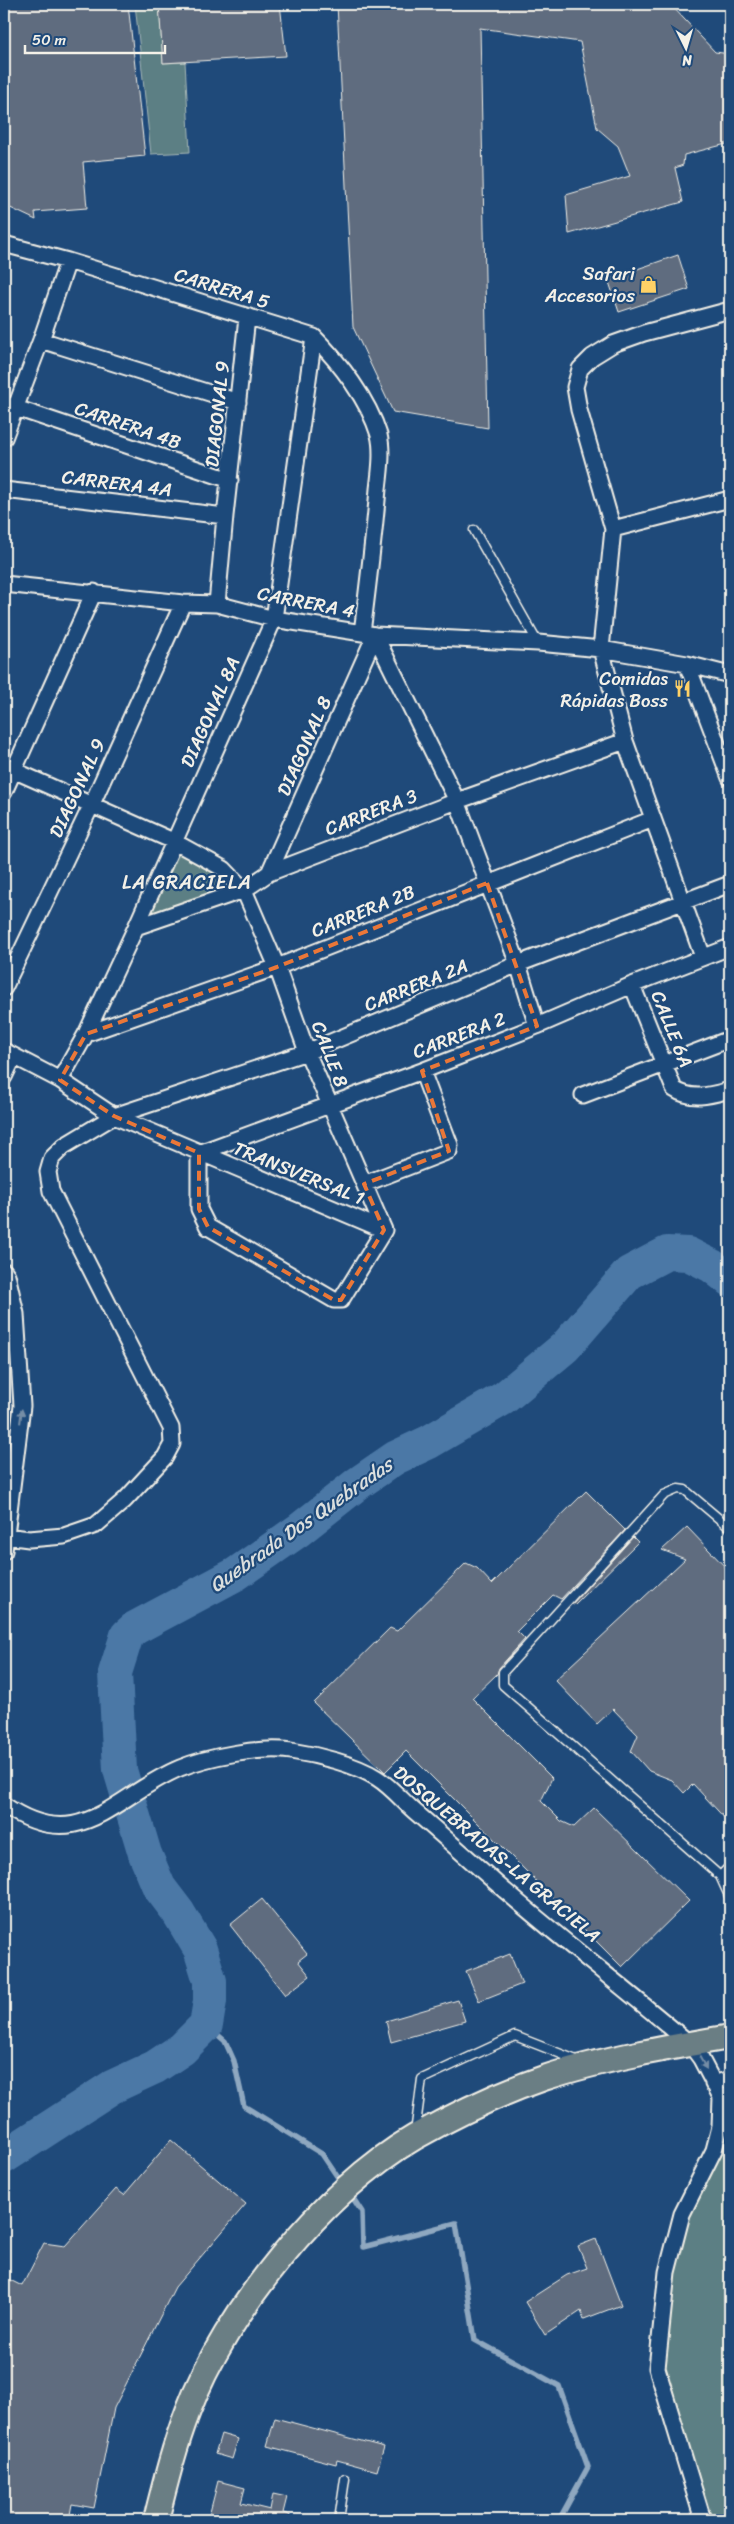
<svg xmlns="http://www.w3.org/2000/svg" width="734" height="2524" font-family="Sriracha,sans-serif">
<style>
.green{fill:#5c7f84;stroke:#a8b8b6}
.lines{fill:none;stroke-linecap:round;stroke-linejoin:round}
.stream{stroke:#8fa8c0;stroke-width:5.5}
.river{stroke:#4b78a6;stroke-width:34}
.building{fill:#5f6c7f;stroke:#f4f1e8}
.service-casing{stroke:#f4f1e8;stroke-width:11}
.minor-casing{stroke:#f4f1e8;stroke-width:19}
.trunk-casing{stroke:#f4f1e8;stroke-width:28}
.service{stroke:#1f4a7a;stroke-width:8}
.minor{stroke:#1f4a7a;stroke-width:15}
.trunk{stroke:#6b7e84;stroke-width:24}
.oneway{fill:#748da6}
.marked{fill:none;stroke:#ea7738;stroke-width:4;stroke-dasharray:10 6;stroke-linejoin:round}
.labels{text-anchor:middle;dominant-baseline:central;stroke-width:4.5;stroke-linejoin:round;paint-order:stroke}
.poi-label{font-size:19px;fill:#f4f1e8;stroke:#1f4a7a;text-anchor:end}
.street-label{font-size:19px;fill:#f4f1e8;stroke:#1f4a7a}
.neighbourhood-label{font-size:20px;letter-spacing:1px;fill:#f4f1e8;stroke:#1f4a7a}
.water-label{font-size:20px;font-style:italic;fill:#dbdfde;stroke:#1f4a7a}
</style>
<rect width="100%" height="100%" fill="#1f4a7a"/>
<filter id="ink" filterUnits="userSpaceOnUse"><feTurbulence type="fractalNoise" baseFrequency=".02" numOctaves="2"/><feDisplacementMap in="SourceGraphic" scale="10" xChannelSelector="R" yChannelSelector="G"/><feConvolveMatrix kernelMatrix="1 2 1 2 8 2 1 2 1" color-interpolation-filters="sRGB"/></filter>
<g filter="url(#ink)">
<path class="green" d="M135,4H159L163,63L185,62L190,152L151,154Z
M173,841L244,890L136,927Z
M730,2105V2520H703L657,2368L667,2272L721,2109Z"/>
<g class="lines">
<path class="stream" d="M206,2025L225,2041L234,2061L244,2106L322,2154L343,2185
M349,2192L362,2212L363,2247L456,2223L475,2340L559,2386L588,2467L559,2520"/>
<path class="river" d="M4,2157L112,2087L155,2067L182,2049L206,2025L210,2001V1981L200,1949L178,1912L159,1887L145,1854L120,1770L115,1673L127,1635L135,1628L236,1574L299,1530L357,1484L395,1458L429,1442L504,1398L565,1347L629,1273L667,1253L688,1254L712,1266L730,1280"/>
</g>
<path class="building" d="M4,4H128L145,156L83,162L87,208L35,212L36,220L4,205Z
M159,4H280L286,56L163,63Z
M337,4H670L715,52L730,54V143L684,155L683,165L675,168L683,202L569,234L566,195L630,176L618,146L597,128L580,42L480,28L488,428L393,412L353,327Z
M678,255L689,289L619,312L608,279Z
M586,1491L625,1530L561,1599L553,1595L517,1631L525,1639L499,1668L497,1674L472,1698L552,1778L541,1801L561,1821L574,1827L594,1808L689,1901L622,1967L406,1751L385,1772L314,1703L390,1628L397,1631L466,1563L477,1568L492,1584Z
M687,1527L730,1572V1589L728,1595L730,1598V1824L693,1784L684,1793L672,1780L649,1771L631,1751L638,1735L613,1709L597,1724L555,1680L685,1559L662,1550Z
M633,1537L638,1542L574,1605L572,1604Z
M262,1899L307,1954L298,1961L310,1976L285,1995L230,1925Z
M510,1954L522,1984L479,2001L466,1971Z
M458,2000L465,2021L391,2042L386,2021Z
M171,2140L246,2204L175,2287L114,2408L94,2508L72,2504L69,2520H4V2277L22,2286L44,2243L65,2246L116,2189L124,2195Z
M596,2239L621,2305L584,2319L581,2311L545,2335L525,2302L567,2275L587,2268L578,2246Z
M275,2418L384,2447L377,2471L337,2460L336,2464L267,2446Z
M221,2434L238,2439L232,2459L215,2454Z
M218,2481L245,2488L241,2503L270,2510L273,2494L287,2497L283,2513L290,2515L289,2520H208Z"/>
<g class="lines">
<defs>
<path id="service" d="M474,530L538,643
M730,1528L685,1490L678,1489L664,1495L503,1672V1685L720,1876L730,1898
M720,1876L730,1866
M415,2133L422,2079L515,2036L579,2061
M339,2520L345,2479"/>
<path id="minor" d="M4,244L68,261L314,337C340,363 368,399 379,435C383,451 380,472 378,489C374,537 368,585 362,633
M41,340L238,402
M4,404L230,480
M4,438L41,340L68,261
M4,490L225,516
M613,529L730,499
M4,584L183,603L217,604L274,619L375,635L538,643L601,649L687,664L730,675
M217,604L225,516L247,318
M375,635L457,801L518,964L537,1026
M687,664L730,778
M4,766L173,841L224,869L244,890L277,967L307,1052L384,1230
M4,792L94,592
M269,873L375,635
M136,927L244,890L269,873L457,801L625,741
M703,957L625,741L601,649L613,529L579,410L575,387L580,369L592,357L613,344L644,333L730,310
M632,985L674,1089C692,1101 711,1095 730,1090
M4,988L91,806L183,603
M86,1034L277,967L653,819
M4,1051L60,1080L114,1116L384,1230
M4,1077L14,1056
M60,1080L86,1034L136,927L274,619L314,337
M583,1095L730,1039
M199,1153L422,1071L537,1026L632,985L730,947
M199,1153V1209L208,1227L334,1300H341L384,1230
M364,1184L449,1151L450,1145L422,1071
M4,1271L7,1275L16,1314L22,1406L4,1551
M6,1536L29,1539L64,1536L96,1525L125,1500L165,1457L172,1444L171,1428L51,1191L48,1172L52,1158L64,1146L114,1116L307,1052L518,964L730,884
M4,1805C81,1858 114,1795 180,1768C207,1757 262,1746 291,1751C317,1755 355,1764 377,1778C390,1786 402,1800 413,1810C441,1834 468,1858 496,1883C559,1938 626,1989 690,2044L701,2059L721,2097L720,2127L714,2150L682,2214L667,2272L657,2368L703,2520
M713,2084L730,2079"/>
<path id="trunk" d="M156,2520C165,2484 174,2447 188,2411C225,2313 323,2190 415,2137C456,2114 500,2093 544,2078C601,2059 671,2047 730,2037"/>
</defs>
<use href="#service" class="service-casing"/>
<use href="#minor" class="minor-casing"/>
<use href="#trunk" class="trunk-casing"/>
<use href="#service" class="service"/>
<use href="#minor" class="minor"/>
<use href="#trunk" class="trunk"/>
</g>
<defs><path id="oneway-solid" d="M-6-.8H1V-3.2L6.5 0L1 3.2V.8H-6Z" transform="scale(1.25)"/></defs>
<g class="oneway">
<use href="#oneway-solid" transform="translate(21 1416) rotate(-83)"/>
<use href="#oneway-solid" transform="translate(703 2063) rotate(61)"/>
</g>
</g>
<path class="marked" d="M487,883L537,1026L422,1071L449,1151L364,1184L384,1230L341,1300H334L208,1227L199,1209V1153L114,1116L60,1080L86,1034L277,967Z"/>
<defs>
<symbol id="shop-bare" viewBox="-9 -9 18 18"><path d="M-5-2.5h2.3a2.7 3.5 0 0 1 5.4 0H5L5.5 6h-11ZM-1.5-2.5h3a1.5 2.3 0 0 0-3 0Z" fill="#ffd166" stroke="#1f4a7a" stroke-width="2.5" paint-order="stroke"/></symbol>
<symbol id="restaurant-bare" viewBox="-9 -9 18 18"><path d="M-5-6h1v4h1v-4h1v4h1v-4h1v5L-1.5 .5V6h-2V.5L-5-1ZM5-6V6H3V1.5H1.5Q1.5-4 5-6Z" fill="#ffd166" stroke="#1f4a7a" stroke-width="2.5" paint-order="stroke"/></symbol>
</defs>
<g fill-rule="evenodd">
<use href="#shop-bare" x="636" y="272" width="25" height="25"/>
<use href="#restaurant-bare" x="670" y="676" width="25" height="25"/>
</g>
<g class="labels">
<g class="poi-label">
<text x="635" y="273">Safari<tspan x="635" dy="22">Accesorios</tspan></text>
<text x="668" y="678">Comidas<tspan x="668" dy="22">Rápidas Boss</tspan></text>
</g>
<g class="street-label">
<text transform="translate(222 288) rotate(17)">CARRERA 5</text>
<text transform="translate(217 414) rotate(-84)">DIAGONAL 9</text>
<text transform="translate(128 425) rotate(19)">CARRERA 4B</text>
<text transform="translate(117 483) rotate(7)">CARRERA 4A</text>
<text transform="translate(306 602) rotate(11)">CARRERA 4</text>
<text transform="translate(210 712) rotate(-66)">DIAGONAL 8A</text>
<text transform="translate(304 746) rotate(-66)">DIAGONAL 8</text>
<text transform="translate(77 788) rotate(-65)">DIAGONAL 9</text>
<text transform="translate(371 812) rotate(-21)">CARRERA 3</text>
<text transform="translate(363 911) rotate(-22)">CARRERA 2B</text>
<text transform="translate(416 985) rotate(-22)">CARRERA 2A</text>
<text transform="translate(672 1029) rotate(68)">CALLE 6A</text>
<text transform="translate(459 1035) rotate(-21)">CARRERA 2</text>
<text transform="translate(330 1054) rotate(69)">CALLE 8</text>
<text transform="translate(299 1173) rotate(22)">TRANSVERSAL 1</text>
<text transform="translate(497 1854) rotate(40)">DOSQUEBRADAS-LA GRACIELA</text>
</g>
<g class="neighbourhood-label">
<text x="187" y="882">LA GRACIELA</text>
</g>
<g class="water-label">
<text transform="translate(301 1525) rotate(-35)">Quebrada Dos Quebradas</text>
</g>
</g>
<rect width="734" height="2524" fill="none" stroke="#1f4a7a" stroke-width="20"/>
<rect x="10" y="10" width="714" height="2504" fill="none" stroke="#f4f1e8" stroke-width="2" filter="url(#ink)"/>
<g transform="translate(686 48) rotate(175)" stroke="#1f4a7a" stroke-width="4" paint-order="stroke">
<path d="M0-4L9 19L0 12L-9 19Z" fill="#f4f1e8"/>
<text y="-8" font-size="14" font-weight="bold" text-anchor="middle" fill="#f4f1e8">N</text>
</g>
<path d="M25 45v8h140v-8" fill="none" stroke="#f4f1e8" stroke-width="2.5"/>
<text x="32" y="45" font-size="15" fill="#f4f1e8" stroke="#1f4a7a" stroke-width="4" paint-order="stroke">50 m</text>
</svg>
